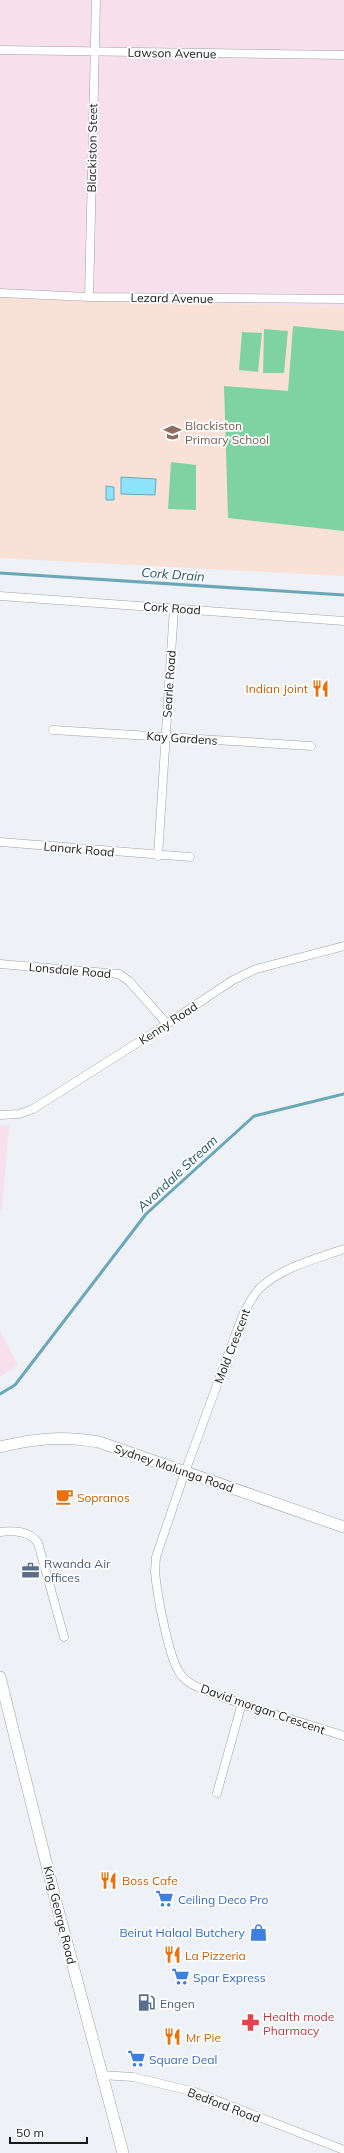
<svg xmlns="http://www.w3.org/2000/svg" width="344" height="2153" font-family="Mulish,sans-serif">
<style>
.commercial{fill:#f7e0eb}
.education{fill:#fae1d8}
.green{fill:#7fd3a3}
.water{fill:#8ce3fb;stroke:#6aa7b8}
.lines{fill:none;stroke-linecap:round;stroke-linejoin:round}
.stream{stroke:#6aa7b8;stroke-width:3}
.street-casing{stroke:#9fa2a7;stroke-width:9}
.secondary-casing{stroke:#9fa2a7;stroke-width:12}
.street{stroke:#fff;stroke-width:8}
.secondary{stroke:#fff;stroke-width:11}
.labels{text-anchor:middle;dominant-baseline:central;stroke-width:3.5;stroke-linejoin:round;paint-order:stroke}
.street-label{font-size:12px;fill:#191a1c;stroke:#fefefe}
.education-label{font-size:12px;fill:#785e54;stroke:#fefefe;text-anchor:start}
.food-label{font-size:12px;fill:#c56008;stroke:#fefefe;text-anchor:start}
.service-label{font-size:12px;fill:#4e5e75;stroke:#fefefe;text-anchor:start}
.shop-label{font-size:12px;fill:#366cbe;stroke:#fefefe;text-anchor:start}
.health-label{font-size:12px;fill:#be3a42;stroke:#fefefe;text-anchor:start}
.water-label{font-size:13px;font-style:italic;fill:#265865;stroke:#fefefe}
</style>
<rect width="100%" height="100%" fill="#eef1f6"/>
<path class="commercial" d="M0,0H344V307L0,298Z
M0,1125L9,1126L2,1209L0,1210Z
M0,1331L18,1365L0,1377Z"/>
<path class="education" d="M0,298L344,307V576L0,558Z"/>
<path class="green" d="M293,326L344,331V531L228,518L224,386L288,391Z
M264,329L288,331L284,373H263Z
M242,332L262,333L258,372L239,370Z
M171,462L196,465V510L168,509Z"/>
<path class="water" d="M121,477L156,479L155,495L121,494Z
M106,486L114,487V500H106Z"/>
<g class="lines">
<path class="stream" d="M0,573L344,595
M0,1394L15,1385L146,1214L254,1116L344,1094"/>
<defs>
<path id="street" d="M0,50L344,55
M0,293L89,297L344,299
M89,297L96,0
M0,596L344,621
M53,730L311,746
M0,842L190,857
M158,856L174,608
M0,964L119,974L129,981L167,1024
M0,1115L19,1114L33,1109L167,1024L233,980L256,969L344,946
M344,1249C316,1259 282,1267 260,1288C252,1296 247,1307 242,1317L185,1472L156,1557L155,1572C157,1594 168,1654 179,1672C183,1679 192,1685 200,1688C246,1708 296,1720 344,1736
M0,1532C12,1530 31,1531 38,1543L64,1637
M217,1793L242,1703
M101,2075L133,2077L195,2092L344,2150"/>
<path id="secondary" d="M0,1447C37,1438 61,1436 99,1442L344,1527
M0,1677L56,1902L123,2153"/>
</defs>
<use href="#street" class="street-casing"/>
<use href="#secondary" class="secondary-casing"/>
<use href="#street" class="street"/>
<use href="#secondary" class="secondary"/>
</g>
<defs>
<symbol id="school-bare" viewBox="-9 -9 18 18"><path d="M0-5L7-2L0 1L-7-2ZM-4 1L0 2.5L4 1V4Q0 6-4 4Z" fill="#8d6e63" stroke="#fefefe" stroke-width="2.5" paint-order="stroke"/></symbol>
<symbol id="restaurant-bare" viewBox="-9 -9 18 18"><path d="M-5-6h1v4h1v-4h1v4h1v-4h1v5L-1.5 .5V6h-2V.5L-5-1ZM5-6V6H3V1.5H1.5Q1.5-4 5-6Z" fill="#e8710a" stroke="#fefefe" stroke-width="2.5" paint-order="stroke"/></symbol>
<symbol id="cafe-bare" viewBox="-9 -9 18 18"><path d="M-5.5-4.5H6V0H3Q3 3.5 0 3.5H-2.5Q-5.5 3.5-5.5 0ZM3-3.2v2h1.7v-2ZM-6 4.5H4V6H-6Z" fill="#e8710a" stroke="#fefefe" stroke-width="2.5" paint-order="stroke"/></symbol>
<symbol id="office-bare" viewBox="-9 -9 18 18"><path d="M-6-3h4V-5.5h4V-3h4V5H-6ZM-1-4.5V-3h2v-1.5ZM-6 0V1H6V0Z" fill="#5c6f8a" stroke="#fefefe" stroke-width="2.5" paint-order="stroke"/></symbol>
<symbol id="supermarket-bare" viewBox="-9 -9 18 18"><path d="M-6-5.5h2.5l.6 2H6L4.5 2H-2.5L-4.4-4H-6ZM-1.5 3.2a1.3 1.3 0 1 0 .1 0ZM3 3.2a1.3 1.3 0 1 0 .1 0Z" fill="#3f7fe0" stroke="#fefefe" stroke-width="2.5" paint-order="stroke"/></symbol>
<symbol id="shop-bare" viewBox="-9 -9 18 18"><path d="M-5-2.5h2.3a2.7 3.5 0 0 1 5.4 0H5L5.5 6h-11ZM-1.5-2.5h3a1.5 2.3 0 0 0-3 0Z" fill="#3f7fe0" stroke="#fefefe" stroke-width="2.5" paint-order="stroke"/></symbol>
<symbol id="fuel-bare" viewBox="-9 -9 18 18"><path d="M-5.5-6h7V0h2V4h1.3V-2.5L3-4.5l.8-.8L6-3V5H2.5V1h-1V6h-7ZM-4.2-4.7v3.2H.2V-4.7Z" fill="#5c6f8a" stroke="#fefefe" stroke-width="2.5" paint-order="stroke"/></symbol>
<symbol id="pharmacy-bare" viewBox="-9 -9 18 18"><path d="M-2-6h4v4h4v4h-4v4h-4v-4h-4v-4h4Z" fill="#e0444e" stroke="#fefefe" stroke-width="2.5" paint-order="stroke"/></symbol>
</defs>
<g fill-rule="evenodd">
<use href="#school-bare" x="160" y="420" width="25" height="25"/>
<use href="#restaurant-bare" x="308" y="676" width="25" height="25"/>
<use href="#cafe-bare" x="52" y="1484" width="25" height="25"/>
<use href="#office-bare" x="18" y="1558" width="25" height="25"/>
<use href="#restaurant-bare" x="96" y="1868" width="25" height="25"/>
<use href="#supermarket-bare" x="152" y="1886" width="25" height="25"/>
<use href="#shop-bare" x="246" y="1920" width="25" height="25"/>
<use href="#restaurant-bare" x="160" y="1942" width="25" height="25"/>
<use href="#supermarket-bare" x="168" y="1964" width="25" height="25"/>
<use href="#fuel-bare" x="134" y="1990" width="25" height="25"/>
<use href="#pharmacy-bare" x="238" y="2010" width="25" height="25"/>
<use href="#restaurant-bare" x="160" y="2024" width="25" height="25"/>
<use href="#supermarket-bare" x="124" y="2046" width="25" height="25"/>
</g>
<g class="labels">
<g class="street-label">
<text transform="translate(172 53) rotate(1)">Lawson Avenue</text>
<text transform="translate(92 148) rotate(-89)">Blackiston Steet</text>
<text transform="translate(172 298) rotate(1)">Lezard Avenue</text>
<text transform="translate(172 608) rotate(4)">Cork Road</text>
<text transform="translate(169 684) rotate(-86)">Searle Road</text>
<text transform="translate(182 738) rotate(4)">Kay Gardens</text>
<text transform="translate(79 849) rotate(5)">Lanark Road</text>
<text transform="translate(70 970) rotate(5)">Lonsdale Road</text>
<text transform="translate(168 1023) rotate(-33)">Kenny Road</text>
<text transform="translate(232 1346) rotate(-69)">Mold Crescent</text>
<text transform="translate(174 1468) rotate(19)">Sydney Malunga Road</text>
<text transform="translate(263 1709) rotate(19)">David morgan Crescent</text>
<text transform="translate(60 1915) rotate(76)">King George Road</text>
<text transform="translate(224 2105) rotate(21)">Bedford Road</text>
</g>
<g class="education-label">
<text x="185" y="425">Blackiston<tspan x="185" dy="14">Primary School</tspan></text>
</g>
<g class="food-label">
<text x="308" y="688" text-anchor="end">Indian Joint</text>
<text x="77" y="1497">Sopranos</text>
<text x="122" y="1880">Boss Cafe</text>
<text x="185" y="1955">La Pizzeria</text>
<text x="186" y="2037">Mr Pie</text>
</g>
<g class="service-label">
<text x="44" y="1563">Rwanda Air<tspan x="44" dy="14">offices</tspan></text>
<text x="160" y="2003">Engen</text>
</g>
<g class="shop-label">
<text x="178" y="1899">Ceiling Deco Pro</text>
<text x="245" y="1932" text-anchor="end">Beirut Halaal Butchery</text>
<text x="193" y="1977">Spar Express</text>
<text x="149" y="2059">Square Deal</text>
</g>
<g class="health-label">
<text x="263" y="2016">Health mode<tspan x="263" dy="14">Pharmacy</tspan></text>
</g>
<g class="water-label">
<text transform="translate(173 574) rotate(4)">Cork Drain</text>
<text transform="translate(177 1173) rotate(-43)">Avondale Stream</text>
</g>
</g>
<path d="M10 2137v6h77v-6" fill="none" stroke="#191a1c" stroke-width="2"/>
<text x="16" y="2137" font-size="12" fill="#191a1c" stroke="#fefefe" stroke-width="3" paint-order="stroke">50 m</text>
</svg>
